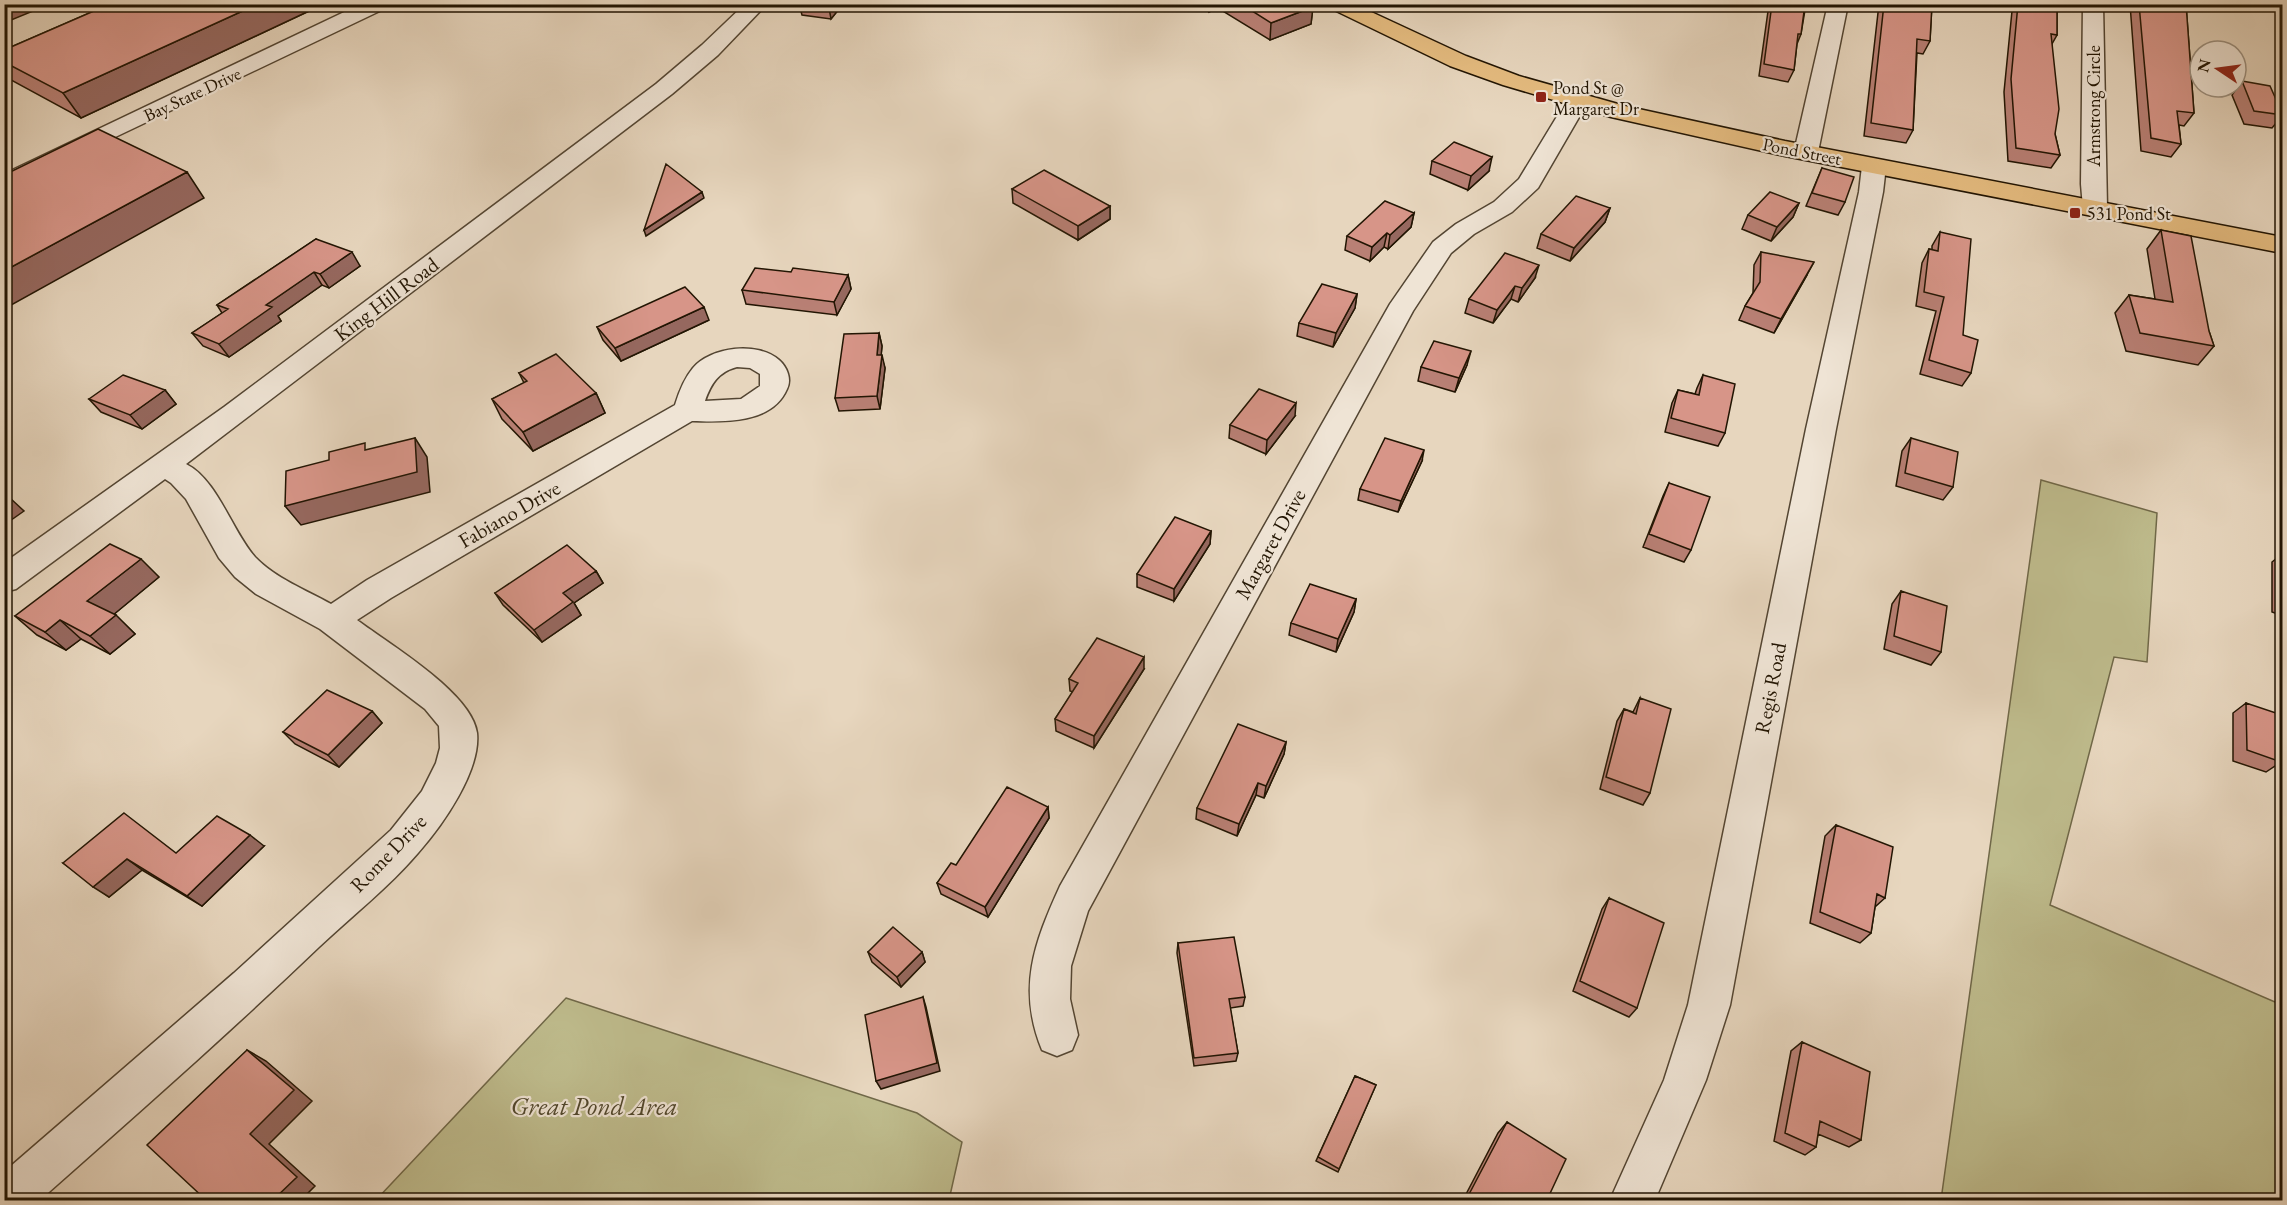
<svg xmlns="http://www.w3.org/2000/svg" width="2287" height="1205" font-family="'EB Garamond',serif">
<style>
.green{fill:#bebb8c;stroke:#706848;stroke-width:1.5}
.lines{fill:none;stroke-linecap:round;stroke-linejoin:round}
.minor-casing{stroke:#534532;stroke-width:3}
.major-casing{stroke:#221503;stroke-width:3}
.minor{fill:#efe4d5;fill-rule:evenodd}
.major{fill:#e4bb7f;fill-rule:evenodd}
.wall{fill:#b98075;stroke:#221503;stroke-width:1.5}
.shaded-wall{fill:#96685f;stroke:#221503;stroke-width:1.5}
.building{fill:#d79588;stroke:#221503;stroke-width:1.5}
.poi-dot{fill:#8f2418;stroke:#efe4d5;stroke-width:2}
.labels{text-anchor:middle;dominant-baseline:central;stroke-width:4.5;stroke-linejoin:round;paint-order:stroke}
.far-poi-label{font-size:18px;fill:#221503;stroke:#efe4d5;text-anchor:start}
.far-street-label{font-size:18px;fill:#221503;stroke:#efe4d5}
.street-label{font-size:21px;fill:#221503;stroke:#efe4d5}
.near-park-label{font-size:26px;font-style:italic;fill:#51472c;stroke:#efe4d5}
</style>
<rect width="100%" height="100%" fill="#e7d6be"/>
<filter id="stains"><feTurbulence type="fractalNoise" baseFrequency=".00333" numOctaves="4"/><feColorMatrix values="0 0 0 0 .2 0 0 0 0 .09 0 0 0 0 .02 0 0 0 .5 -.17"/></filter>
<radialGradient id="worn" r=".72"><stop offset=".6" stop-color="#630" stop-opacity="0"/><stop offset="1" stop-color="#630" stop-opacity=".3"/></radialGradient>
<path class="green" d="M2041,480L2157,513L2147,662L2114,657L2050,905L2282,1005V1200H1941Z
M566,998L917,1113L962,1142L949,1200H376Z"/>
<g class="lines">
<defs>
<path id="minor" d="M361,4H389L386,8L4,190V174Z
M745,4H767L718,55L672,94L186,464C217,479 232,531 255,557C275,578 306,590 331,604L367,580L675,405C679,392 684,379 693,368C711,347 757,341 779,360C787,367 792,379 787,389C772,424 724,422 692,421L391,598L357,620C389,644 472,693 477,733C481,771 442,826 418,853C389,887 352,916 319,947C228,1034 134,1117 40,1200H4V1172L234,973L391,830L422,791L436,763L440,748L439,726L425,709L320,629L256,594L235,577L219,558L186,499L171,483L165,479L16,589L4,592V563L224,407L656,84L702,45ZM737,367L750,368L760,374V386L741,399L705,401C711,384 718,372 737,367Z
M1828,4H1848L1818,152L1814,157L1806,159L1798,157L1794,152Z
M2083,4H2103L2107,208L2104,213L2095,215L2086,213L2083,208L2081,184Z
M1578,93L1586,95L1589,100L1538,188L1512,212L1474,234L1451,253L1413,311L1088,911L1071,966L1070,999L1078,1035L1072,1050L1057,1056L1042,1050C1017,989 1034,943 1060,886L1390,304L1433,242L1456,224L1494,202L1519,179L1567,100L1570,95Z
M1874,159L1882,161L1886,166L1883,192L1836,429L1730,1005L1706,1080L1655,1200H1610L1664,1080L1688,1005L1806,429L1859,192L1862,166L1866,161Z"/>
<path id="major" d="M1327,4H1354L1466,56L1519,76L1625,106L1785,141L2282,237V253L1785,156L1611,117L1503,85L1450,66L1330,8Z"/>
</defs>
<use href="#minor" class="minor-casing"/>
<use href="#major" class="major-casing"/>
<use href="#minor" class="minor"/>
<use href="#major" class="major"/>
</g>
<path class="wall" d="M110,4H324L81,118L11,80L4,71V50Z
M799,4H843L831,19L802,15Z
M1195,4H1308L1313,7L1311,24L1270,40L1218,8L1209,12Z
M1769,4H1806L1801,34L1797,44L1794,70L1788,82L1759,76Z
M1879,4H1932L1930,41L1923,54L1917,53L1913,130L1906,143L1864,136Z
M1997,4H2057V35L2052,44L2055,134L2060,155L2051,168L2008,161L2004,92L2012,11L1997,8Z
M2130,4H2186L2194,113L2184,126L2179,125L2181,144L2171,157L2141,151Z
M2242,81L2283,115L2272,128L2244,124L2232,95Z
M1432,161L1489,171L1468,190L1430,174Z
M1822,168L1845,202L1838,215L1806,206Z
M1012,189L1110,206V219L1078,240L1013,203Z
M1799,203L1793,217L1771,241L1742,229L1748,215Z
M1610,208L1605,222L1570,261L1537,248L1541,234Z
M1414,213L1411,227L1388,249L1384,247L1370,261L1345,250L1347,236Z
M2161,230L2209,331L2214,346L2198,365L2126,351L2115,313L2129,295L2155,299L2147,249Z
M1940,232L1971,373L1962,386L1920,374L1936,311L1916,306L1922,263L1929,249L1932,250V246Z
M316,239L360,266L329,288L322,285L278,316L281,321L229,357L203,346L192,333L222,313L217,305Z
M1761,252L1807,275L1774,333L1739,320L1745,306L1753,293L1754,265Z
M791,272L848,275L851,289L837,315L746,304L742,290Z
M1535,278L1518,302L1511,299L1493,323L1465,313L1469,299Z
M1357,294L1355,308L1333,347L1297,336L1299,323Z
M709,320L621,361L603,340L597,327Z
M879,333L882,346L881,355L885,368L880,409L839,411L835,398Z
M1467,365L1455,392L1418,381L1421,367Z
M519,373L596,393L605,413L533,451L502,419L492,399L524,383Z
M1703,375L1725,433L1718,446L1665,432L1672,403L1678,390L1695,394L1697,388Z
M165,390L176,404L142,429L101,412L89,399Z
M1295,416L1266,454L1229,438L1230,425Z
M1911,438L1953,487L1943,500L1896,486L1902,451Z
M1422,461L1398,512L1358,500L1360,489Z
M1669,483L1691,550L1684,562L1643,547L1663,496Z
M1211,531L1210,544L1174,601L1137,587V574Z
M2283,553V616L2272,612V562Z
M596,571L603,583L574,603L581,615L542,642L503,605L495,593Z
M159,577L114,614L135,634L110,654L81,639L66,650L37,635L15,616Z
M1901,591L1941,652L1931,665L1884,649L1892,604Z
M1356,599L1354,612L1336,652L1289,635L1291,623Z
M1144,669L1094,748L1056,731L1055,719L1073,692L1070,691L1069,679Z
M1640,698L1650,793L1643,805L1600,789L1617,721L1624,709L1633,712Z
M2246,703L2281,762L2266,772L2233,761V713Z
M372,711L382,723L339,767L295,744L283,732Z
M1286,742L1284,754L1264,798L1256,795L1237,836L1196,819L1197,808Z
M1048,807L1049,818L988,917L941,894L937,883L956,865Z
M1836,825L1885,898L1875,907L1871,933L1860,943L1810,923L1825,836Z
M264,846L202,906L142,870L109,897L63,863Z
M1609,898L1637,1008L1629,1017L1573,991L1602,909Z
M1178,943L1245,997L1243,1006L1230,1008L1238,1053L1236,1061L1194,1066L1177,953Z
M868,952H922L925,962L901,987L872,962Z
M1802,1042L1861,1140L1849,1147L1818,1134L1816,1147L1805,1155L1774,1141L1791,1051Z
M1355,1076L1376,1085L1338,1172L1316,1161Z
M1507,1122L1547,1200H1463L1498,1133Z"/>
<path class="shaded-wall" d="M4,4H50L4,23Z
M258,4H324L81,118L63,93Z
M832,4H843L831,19L829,8Z
M1210,4H1218V8L1209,12Z
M1313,7L1311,24L1270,40L1271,23Z
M1492,157L1489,171L1468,190L1471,176Z
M187,172L204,198L4,309V271Z
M702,192L704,198L646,236L644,230Z
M1799,203L1793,217L1771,241L1777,227Z
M1110,206V219L1078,240V226Z
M1610,208L1605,222L1570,261L1574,248Z
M1414,213L1411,227L1388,249L1390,235Z
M1387,233L1384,247L1370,261L1372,247Z
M352,252L360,266L329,288L320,274Z
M1814,262L1807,275L1774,333L1781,319Z
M1539,265L1535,278L1518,302L1522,288Z
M314,272L322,285L278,316L281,321L229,357L219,344L266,305Z
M848,275L851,289L837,315L834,302Z
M1515,286L1511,299L1493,323L1497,310Z
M1357,294L1355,308L1333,347L1336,333Z
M704,307L709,320L621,361L615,348Z
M879,333L882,346L880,368L877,355Z
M1471,351L1467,365L1455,392L1459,378Z
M882,355L885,368L880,409L877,396Z
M165,390L176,404L142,429L130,415Z
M596,393L605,413L533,451L523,432Z
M1296,403L1295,416L1266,454L1267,440Z
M415,438L427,457L430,492L301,525L285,506Z
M1424,450L1422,461L1398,512L1401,501Z
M10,498L24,511L4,525V502Z
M1211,531L1210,544L1174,601V589Z
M141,559L159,577L107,620L87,601Z
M596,571L603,583L574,603L581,615L542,642L534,630L563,593Z
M1356,599L1354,612L1336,652L1338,639Z
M116,615L135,634L110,654L90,636Z
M60,620L81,639L66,650L45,632Z
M1144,657V669L1094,748V736Z
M372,711L382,723L339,767L328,755Z
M1286,742L1284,754L1264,798L1266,786Z
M1258,783L1256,795L1237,836L1239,824Z
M1048,807L1049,818L988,917L985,907Z
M250,835L264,846L202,906L187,896Z
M127,859L142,870L109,897L93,887Z
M922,952L925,962L901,987L897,977Z
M923,997L926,1007L940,1071L881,1089L876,1081Z
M247,1050L266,1061L312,1101L269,1144L315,1186L301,1200H273L250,1134Z"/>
<path class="building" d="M110,4H258L63,93L4,62V50Z
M800,4H832L829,8Z
M1241,4H1308L1313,7L1271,23Z
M1772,4H1805L1801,34H1798L1794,70L1764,64Z
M1884,4H1932L1930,41L1917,39L1913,130L1871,123Z
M2018,4H2057V35L2051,34L2059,109L2055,134L2060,155L2016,148L2011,79Z
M2139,4H2186L2194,113L2177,111L2181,144L2151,138Z
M2242,81L2270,86L2283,115L2254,111Z
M98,129L187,172L4,271V175Z
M1454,142L1492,157L1471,176L1432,161Z
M666,164L702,192L644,230Z
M1822,168L1854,177L1845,202L1812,193Z
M1044,170L1110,206L1078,226L1012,189Z
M1770,192L1799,203L1777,227L1748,215Z
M1576,196L1610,208L1574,248L1541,234Z
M1385,201L1414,213L1390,235L1387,233L1372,247L1347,236Z
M2161,230L2191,236L2209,331L2214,346L2140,333L2129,295L2173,302Z
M1940,232L1971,239L1963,335L1978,340L1971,373L1929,360L1944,297L1924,292L1929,249L1938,251Z
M316,239L352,252L320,274L314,272L266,305L272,307L219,344L192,333L228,309L217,305Z
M1761,252L1814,262L1781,319L1745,306L1760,282Z
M1505,253L1539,265L1522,288L1515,286L1497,310L1469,299Z
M755,268L791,272L793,268L848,275L834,302L742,290Z
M1322,284L1357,294L1336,333L1299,323Z
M685,287L704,307L615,348L597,327Z
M879,333L877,355H882L877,396L835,398L844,334Z
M1434,341L1471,351L1459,378L1421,367Z
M556,354L596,393L523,432L492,399L527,381L519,373Z
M123,375L165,390L130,415L89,399Z
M1703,375L1735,384L1725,433L1671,418L1678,390L1699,395Z
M1259,389L1296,403L1267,440L1230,425Z
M415,438L417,472L285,506L286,471L329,460V452L365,443V450Z
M1385,438L1424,450L1401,501L1360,489Z
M1911,438L1958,452L1953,487L1905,473Z
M1669,483L1710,497L1691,550L1649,534Z
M4,495L10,498L4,502Z
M1175,517L1211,531L1174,589L1137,574Z
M110,544L141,559L87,601L116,615L90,636L60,620L45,632L15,616Z
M567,545L596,571L563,593L573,602L534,630L495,593Z
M1310,584L1356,599L1338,639L1291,623Z
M1901,591L1947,606L1941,652L1894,636Z
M1097,638L1144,657L1094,736L1055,719L1078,683L1069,679Z
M327,690L372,711L328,755L283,732Z
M1640,698L1671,709L1650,793L1606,777L1624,709L1636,714Z
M2246,703L2279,714L2281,762L2247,750Z
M1238,724L1286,742L1266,786L1258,783L1239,824L1197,808Z
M1007,787L1048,807L985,907L937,883L951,863L956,865Z
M124,813L176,853L217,816L250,835L187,896L127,859L93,887L63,863Z
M1836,825L1893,847L1885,898L1877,894L1871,933L1820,912Z
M1609,898L1664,923L1637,1008L1580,981Z
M893,927L922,952L897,977L868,952Z
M1234,937L1245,997L1229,999L1238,1053L1194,1058L1178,943Z
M923,997L937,1063L876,1081L865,1015Z
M1802,1042L1870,1072L1861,1140L1820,1121L1816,1147L1785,1133Z
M247,1050L294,1090L250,1134L297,1177L273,1200H206L147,1145Z
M1355,1076L1376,1085L1339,1169L1318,1157Z
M1507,1122L1566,1159L1547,1200H1466Z
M1139,1196L1140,1200H1108Z"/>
<g class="poi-dot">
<rect x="1535" y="91" width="12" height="12" rx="3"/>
<rect x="2069" y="207" width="12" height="12" rx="3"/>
</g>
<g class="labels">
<g class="far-poi-label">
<text x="1553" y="87">Pond St @<tspan x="1553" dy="21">Margaret Dr</tspan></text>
<text x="2087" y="213">531 Pond St</text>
</g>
<g class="far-street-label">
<text transform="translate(192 94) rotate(-25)">Bay State Drive</text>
<text transform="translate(2093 106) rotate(-90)">Armstrong Circle</text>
<text transform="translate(1802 151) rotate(11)">Pond Street</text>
</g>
<g class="street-label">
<text transform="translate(386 299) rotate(-37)">King Hill Road</text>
<text transform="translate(509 514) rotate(-30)">Fabiano Drive</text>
<text transform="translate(1270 544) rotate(-61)">Margaret Drive</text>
<text transform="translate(1770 688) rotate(-79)">Regis Road</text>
<text transform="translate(388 853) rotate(-46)">Rome Drive</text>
</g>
<g class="near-park-label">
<text x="594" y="1106">Great Pond Area</text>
</g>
</g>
<rect width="2287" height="1205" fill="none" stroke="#e7d6be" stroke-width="24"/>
<rect x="6" y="6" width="2275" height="1193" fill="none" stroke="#221503" stroke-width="3"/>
<rect x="12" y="12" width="2263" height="1181" fill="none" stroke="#221503" stroke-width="1.5"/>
<g transform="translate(2218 69) rotate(283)"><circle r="28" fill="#efe4d5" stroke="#9d9181" stroke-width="1.5"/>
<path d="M0-4.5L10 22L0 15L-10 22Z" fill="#8f2418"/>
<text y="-9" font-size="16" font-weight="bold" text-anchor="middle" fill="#221503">N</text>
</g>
<rect width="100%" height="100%" filter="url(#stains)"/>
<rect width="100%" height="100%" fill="url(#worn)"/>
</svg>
